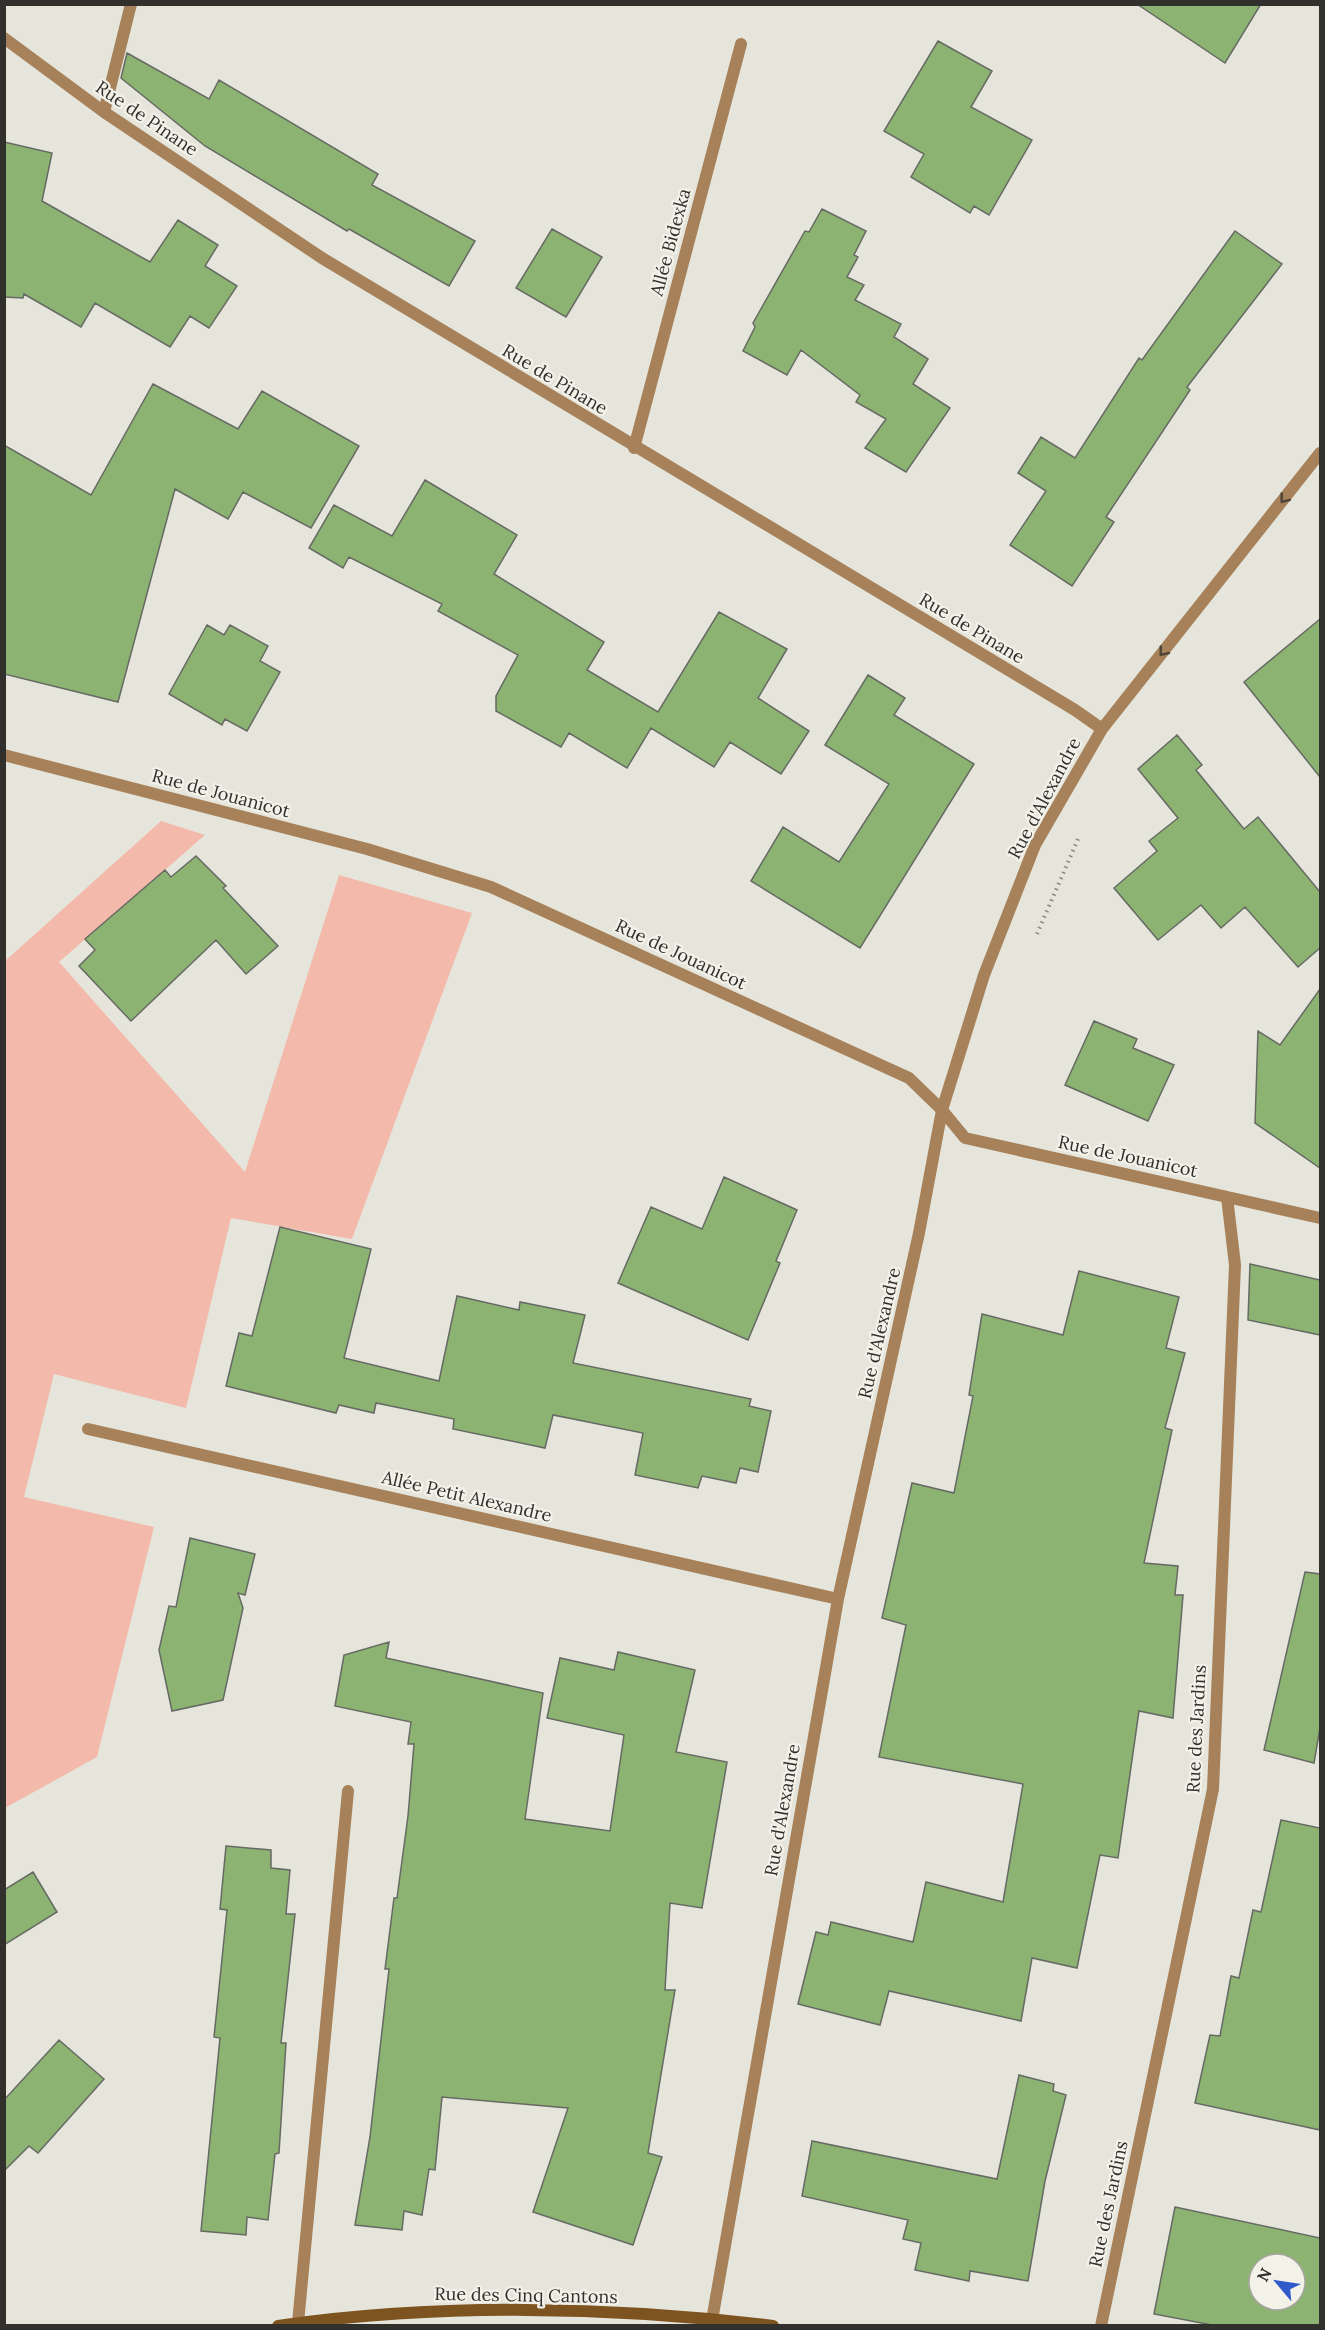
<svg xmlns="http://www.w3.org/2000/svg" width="1325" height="2330" font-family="Lora,serif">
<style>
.green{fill:#f3b9aa}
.building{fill:#8cb372;stroke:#666a63;stroke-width:1.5;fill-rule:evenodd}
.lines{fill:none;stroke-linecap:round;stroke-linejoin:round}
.path{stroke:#8a8983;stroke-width:4;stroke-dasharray:1.5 4.5;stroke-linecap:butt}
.street{stroke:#a68159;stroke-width:12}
.secondary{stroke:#7d5320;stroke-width:12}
.oneway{stroke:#4e4438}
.labels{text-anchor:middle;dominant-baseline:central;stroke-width:4.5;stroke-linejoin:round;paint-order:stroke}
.street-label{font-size:18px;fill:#31302d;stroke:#f3f2e9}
</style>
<rect width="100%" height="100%" fill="#e6e5dc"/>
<path class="green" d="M161,821L205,835L59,962L245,1172L339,875L472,913L352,1239L231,1218L186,1408L54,1374L24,1497L154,1527L97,1757L5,1808V961Z"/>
<path class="building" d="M1137,4H1261L1225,63Z
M938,41L992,71L971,107L1032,140L989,215L974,206L970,213L911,177L924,154L884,131Z
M127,53L209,99L219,80L378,174L372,185L475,241L449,286L349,229L347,231L205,146L121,78Z
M4,142L52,153L42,201L150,262L178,220L218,245L205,266L237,286L209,328L190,316L170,347L95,303L81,327L24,294L23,298L4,297Z
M822,209L866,231L854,255L858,257L847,277L864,285L855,300L901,324L894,337L928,359L913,384L950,408L906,472L865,448L886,419L856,402L860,395L801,350L787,375L743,351L755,327L753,323L805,231L809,232Z
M552,229L602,257L566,317L516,288Z
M1235,231L1282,264L1187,387L1190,390L1106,517L1114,522L1072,586L1010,545L1046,491L1018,473L1041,437L1075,458L1139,358L1142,360Z
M153,384L238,429L262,391L359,446L311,528L243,492L228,519L175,489L118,702L4,674V445L91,495Z
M425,480L517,535L494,574L604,642L587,670L658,712L719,612L787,649L758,698L809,731L781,774L730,742L714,767L651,728L627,768L569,733L561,747L496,711V696L518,655L438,611L442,604L349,557L343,568L309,548L334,505L392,536Z
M1320,619V777L1244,682Z
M207,625L224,635L230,625L268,646L260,661L280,672L247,731L225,719L222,725L169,694Z
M868,675L905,698L894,715L974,764L860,948L751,881L783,827L839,862L889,784L825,745Z
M1177,735L1202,765L1196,770L1244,829L1258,817L1320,892V948L1298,967L1245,907L1221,928L1201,905L1158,940L1114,888L1157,851L1149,841L1178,818L1138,769Z
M196,856L226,886L223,888L278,946L246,974L216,940L131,1021L79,966L95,950L85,939L165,870L171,877Z
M1320,989V1168L1255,1123L1258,1031L1280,1045Z
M1094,1021L1137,1039L1133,1048L1174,1065L1148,1121L1065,1085Z
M724,1177L797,1210L776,1261L780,1263L748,1340L618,1283L651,1207L702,1229Z
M280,1227L371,1249L344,1358L439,1381L457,1296L519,1310L520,1302L585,1315L573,1363L751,1399L749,1406L771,1411L758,1472L740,1468L736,1483L702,1476L698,1488L635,1475L643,1433L553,1415L545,1448L453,1429L454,1419L376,1403L374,1413L339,1405L336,1413L226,1386L239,1333L252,1336Z
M1250,1264L1320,1280V1335L1248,1320Z
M1079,1271L1179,1297L1166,1348L1185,1353L1165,1428L1172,1430L1144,1563L1178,1566L1175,1595H1183L1173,1718L1139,1711L1118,1858L1100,1855L1077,1968L1032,1958L1021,2021L889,1991L880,2025L798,2004L816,1932L828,1935L831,1922L913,1942L926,1882L1003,1902L1023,1784L879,1757L906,1625L882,1618L912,1483L954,1493L973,1396L969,1395L982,1314L1063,1335Z
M190,1538L255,1554L245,1595L238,1593L243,1608L223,1700L172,1711L159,1650L169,1606L176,1607Z
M1305,1572L1320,1574V1728L1314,1763L1264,1750Z
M389,1642L386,1658L543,1693L525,1819L610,1831L624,1735L547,1718L560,1658L614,1670L618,1652L695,1670L676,1752L727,1762L702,1908L670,1903L665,1990H675L648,2153L662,2157L633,2245L533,2212L568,2108L442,2097L435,2170L429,2169L422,2215L404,2211L402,2230L355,2225L370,2137L389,1969H385L394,1898H397L408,1816L414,1744H408L411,1722L335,1706L344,1655Z
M1281,1820L1320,1828V2130L1195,2103L1210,2035L1220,2036L1231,1976L1239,1978L1253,1910L1261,1912Z
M226,1846L271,1850V1868L290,1870L286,1914H295L281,2043H286L279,2153L275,2154L268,2220L247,2217L246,2235L201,2231L220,2038L214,2037L227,1910L220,1909Z
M33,1872L57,1912L4,1945V1890Z
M59,2040L104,2079L38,2153L29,2146L4,2171V2100Z
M1019,2075L1054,2084L1053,2091L1066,2095L1045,2181L1028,2281L970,2271L969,2281L915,2270L921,2243L903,2239L908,2220L802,2196L812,2141L997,2179Z
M1175,2207L1320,2238V2325H1212L1154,2314ZM1259,2264H1295V2300H1259Z"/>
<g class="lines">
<path class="path" d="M1037,934L1078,839"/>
<path class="street" d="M4,38L104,112L322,258L1075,710L1102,729
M104,112L131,4
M634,448L741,44
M4,755L367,849L491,887L909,1078L942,1110L965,1138L1320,1218
M88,1429L838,1599
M298,2323L348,1791
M711,2326L838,1599L919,1233L942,1110L984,975L1035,845L1102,729L1320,453
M1101,2326L1213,1789L1235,1265L1227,1197"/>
<path class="secondary" d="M278,2326C437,2303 614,2306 773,2326"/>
</g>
<defs><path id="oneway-chevron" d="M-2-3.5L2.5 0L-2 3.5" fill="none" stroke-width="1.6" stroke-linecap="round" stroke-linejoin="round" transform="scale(1.5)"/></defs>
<g class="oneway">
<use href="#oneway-chevron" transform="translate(1284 499) rotate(128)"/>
<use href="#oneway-chevron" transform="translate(1163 652) rotate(129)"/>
</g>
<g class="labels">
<g class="street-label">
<text transform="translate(147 118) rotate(34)">Rue de Pinane</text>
<text transform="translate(670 242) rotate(-75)">Allée Bidexka</text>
<text transform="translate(555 379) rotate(31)">Rue de Pinane</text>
<text transform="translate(972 628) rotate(31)">Rue de Pinane</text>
<text transform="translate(221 793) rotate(15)">Rue de Jouanicot</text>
<text transform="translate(1044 798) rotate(-62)">Rue d'Alexandre</text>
<text transform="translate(681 954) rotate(25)">Rue de Jouanicot</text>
<text transform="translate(1128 1156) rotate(12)">Rue de Jouanicot</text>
<text transform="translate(879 1333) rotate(-77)">Rue d'Alexandre</text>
<text transform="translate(467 1496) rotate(13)">Allée Petit Alexandre</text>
<text transform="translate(1196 1729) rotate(-87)">Rue des Jardins</text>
<text transform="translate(782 1810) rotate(-80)">Rue d'Alexandre</text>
<text transform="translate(1108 2204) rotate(-78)">Rue des Jardins</text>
<text transform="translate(526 2295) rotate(1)">Rue des Cinq Cantons</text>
</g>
</g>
<rect width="1325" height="2330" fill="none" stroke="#31302d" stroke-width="12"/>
<g transform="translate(1277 2282) rotate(299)"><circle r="28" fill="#f3f2e9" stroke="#a5a49e" stroke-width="1.5"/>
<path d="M0-4.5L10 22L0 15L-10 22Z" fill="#2f5aca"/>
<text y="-9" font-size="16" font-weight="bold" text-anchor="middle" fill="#31302d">N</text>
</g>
</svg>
